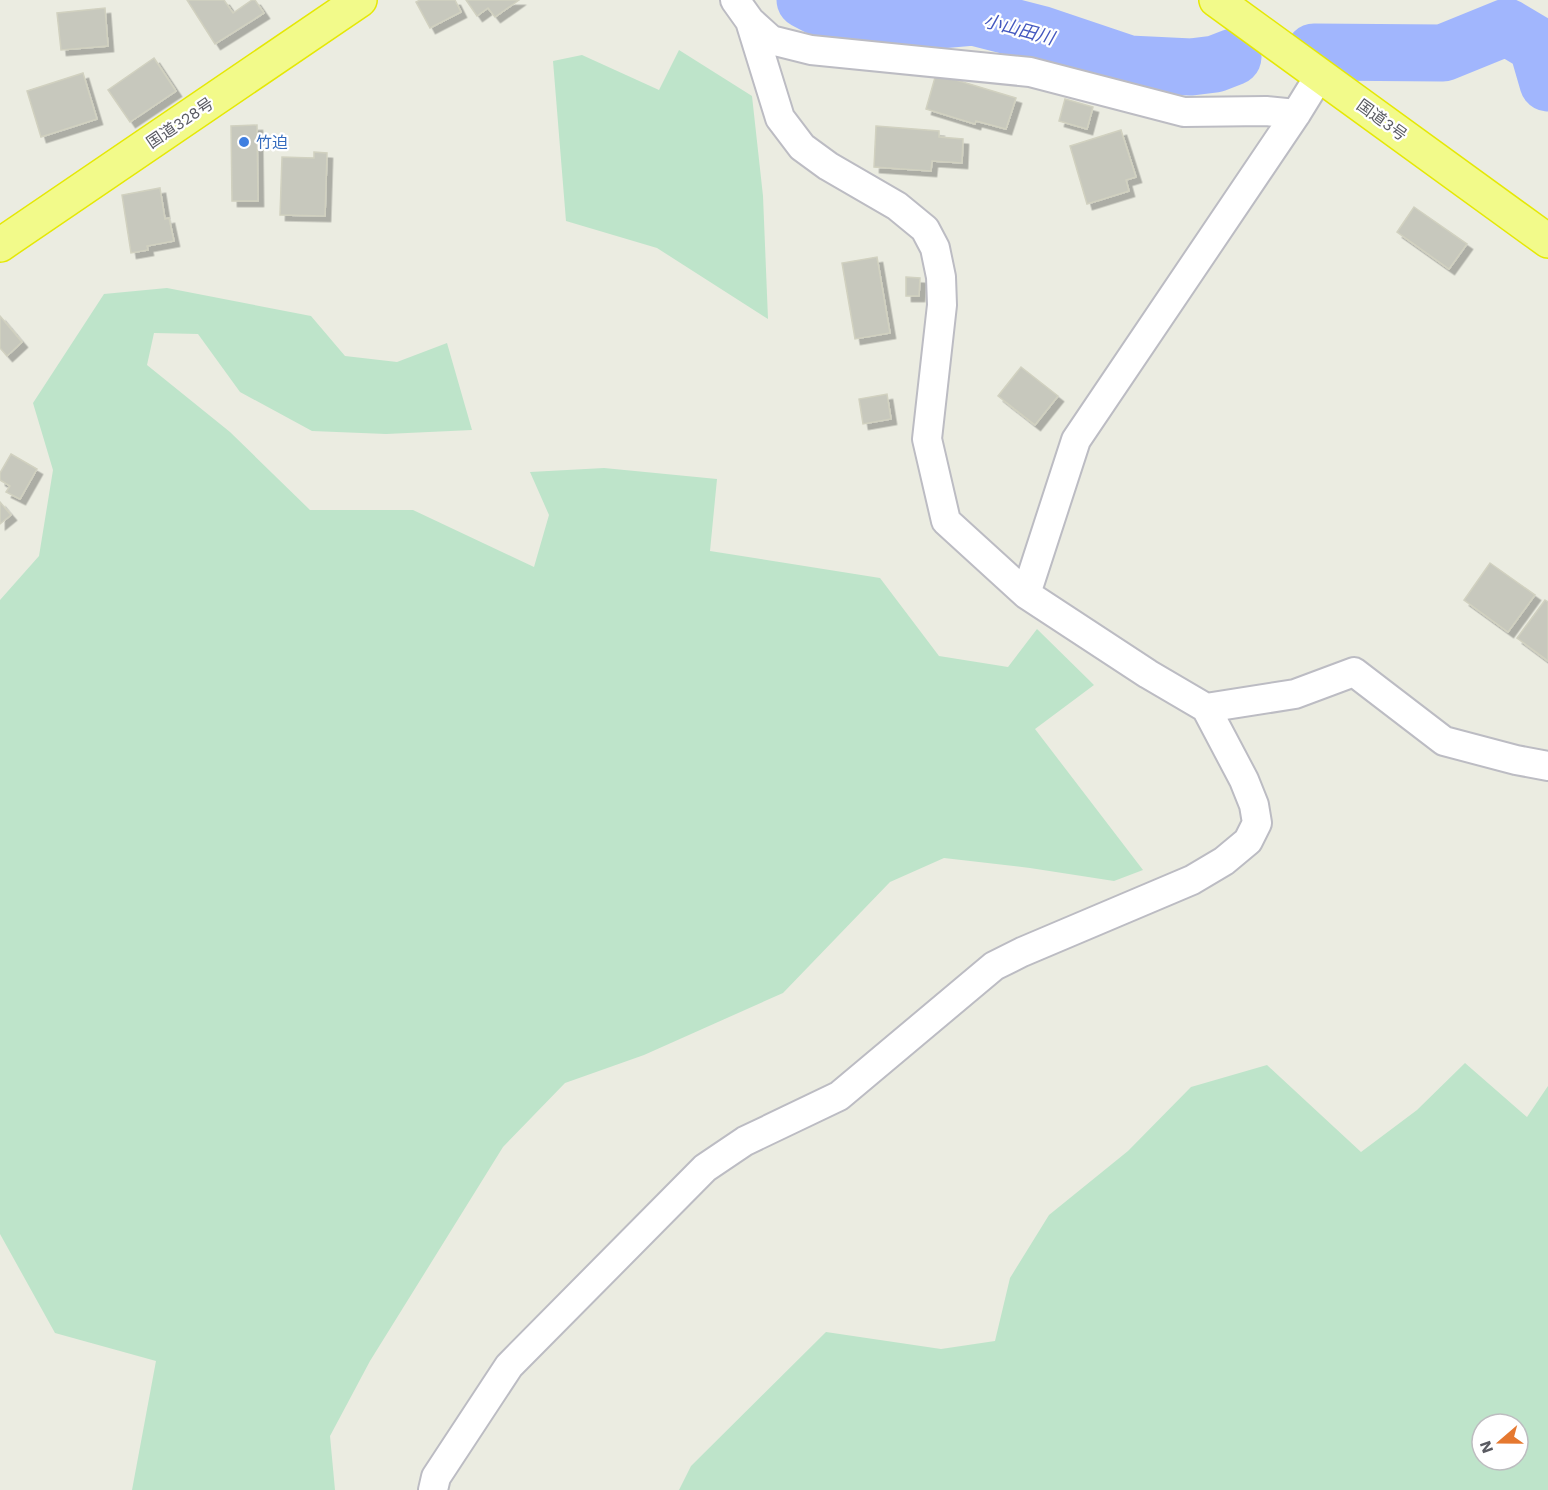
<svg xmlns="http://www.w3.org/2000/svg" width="1548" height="1490" font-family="'Work Sans','Noto Sans JP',sans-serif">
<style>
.green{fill:#bee4ca;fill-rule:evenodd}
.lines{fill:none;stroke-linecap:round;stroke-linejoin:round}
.river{stroke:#a1b6fd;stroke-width:57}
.building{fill:#c7c8bd;stroke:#d1d1c0;stroke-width:1.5;filter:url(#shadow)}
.street-casing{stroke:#bcbcc3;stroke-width:32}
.highway-casing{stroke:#e5e805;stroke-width:36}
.street{stroke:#fff;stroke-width:28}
.highway{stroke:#f2fa8a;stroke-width:33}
.shop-dot{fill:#3f7fe0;stroke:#fff;stroke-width:2}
.labels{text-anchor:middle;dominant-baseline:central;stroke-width:4.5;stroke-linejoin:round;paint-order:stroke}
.street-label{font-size:16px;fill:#5a5b62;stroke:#fff}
.shop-label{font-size:16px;fill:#366cbe;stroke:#fff;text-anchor:start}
.water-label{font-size:18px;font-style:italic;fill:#4458bf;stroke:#fff}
</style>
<defs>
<filter id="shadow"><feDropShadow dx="5.5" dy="5.5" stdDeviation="0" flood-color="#0004"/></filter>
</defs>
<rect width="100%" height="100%" fill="#ebece1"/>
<path class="green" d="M679,50L752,96L763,196L768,319L657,248L566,221L553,61L582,55L659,90Z
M167,288L311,316L345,356L397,362L447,343L472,430L386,434L312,431L240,392L198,334L154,333L147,365L230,432L310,510H413L534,567L549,515L530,472L604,468L717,479L710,551L880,578L939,656L1008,667L1037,629L1094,685L1035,729L1143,870L1114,881L1030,868L944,858L890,882L783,993L644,1055L565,1083L503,1147L370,1361L330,1436L335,1490H132L156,1361L55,1333L0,1234V600L39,556L53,470L33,403L104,294Z
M1465,1063L1527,1117L1548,1086V1490H679L691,1466L826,1332L941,1349L995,1341L1010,1278L1049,1215L1128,1151L1191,1087L1267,1065L1361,1152L1417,1110ZM1482,1424H1518V1460H1482Z"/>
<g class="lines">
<path class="river" d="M805,0L826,11L894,24L973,17L1040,34L1129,64L1191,67L1215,64L1233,57
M1314,52L1443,53L1507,27L1537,45L1548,83"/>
</g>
<path class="building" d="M187,0H224L233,13L252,0H255L264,13L215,44Z
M420,0H455L461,12L430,28L416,2Z
M466,0H519L495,17L488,8L477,16Z
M105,8L108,46L61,50L57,13Z
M154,58L176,91L130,122L108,90Z
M83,73L97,119L41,137L27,91Z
M936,74L1016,98L1006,129L976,121L975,124L926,109Z
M1065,99L1093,107L1087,129L1059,121Z
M257,125L258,201H232L231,126Z
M876,126L939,131V137L963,139L962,163L932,161L931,171L874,167Z
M1121,130L1136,177L1126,180L1129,191L1087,204L1070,146Z
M314,152L327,153L325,216L280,215L282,157L314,158Z
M160,188L165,219L169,218L174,241L147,246L148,250L131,253L122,195Z
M1414,207L1467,244L1449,269L1397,232Z
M877,257L890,333L855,339L842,263Z
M906,277L920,278L919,296H906Z
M0,316L22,342L7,356L0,348Z
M1021,367L1058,396L1035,425L998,396Z
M887,394L891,419L863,424L859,399Z
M11,454L37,469L20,499L6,492L10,486L0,480V473Z
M0,502L11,515L0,524Z
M1490,563L1535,595L1508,632L1464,600Z
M1545,600L1548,602V661L1517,638Z"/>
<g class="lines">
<defs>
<path id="street" d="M750,21L771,40L811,50L1030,72L1184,112L1266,111L1296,114
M1026,594L1076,440L1296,114L1320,75
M1206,708L1295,694L1354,672L1444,741L1516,760L1548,766
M433,1490L436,1477L509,1366L705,1168L745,1141L839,1096L994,966L1022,952L1192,880L1224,861L1248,841L1257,823L1254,805L1244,780L1206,708L1148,674L1026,594L946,521L927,439L942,305L941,277L935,248L925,229L897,206L828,166L802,147L780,118L750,21L735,0"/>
<path id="highway" d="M1216,0L1548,241
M0,245L360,0"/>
</defs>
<use href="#street" class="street-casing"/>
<use href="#highway" class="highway-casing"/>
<use href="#street" class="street"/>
<use href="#highway" class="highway"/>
</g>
<circle class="shop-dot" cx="244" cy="142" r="6"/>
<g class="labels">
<g class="street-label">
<text transform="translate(1382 120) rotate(36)">国道3号</text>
<text transform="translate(180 123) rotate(-34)">国道328号</text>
</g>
<g class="shop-label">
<text x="256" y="142">竹迫</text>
</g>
<g class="water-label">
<text transform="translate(1019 29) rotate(15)">小山田川</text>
</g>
</g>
<g transform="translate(1500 1442) rotate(250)"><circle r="28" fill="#ffffff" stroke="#bdbdc0" stroke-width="1.5"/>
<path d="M0-4.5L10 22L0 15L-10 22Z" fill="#e5782f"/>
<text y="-9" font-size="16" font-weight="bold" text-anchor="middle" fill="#5a5b62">N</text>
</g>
</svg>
